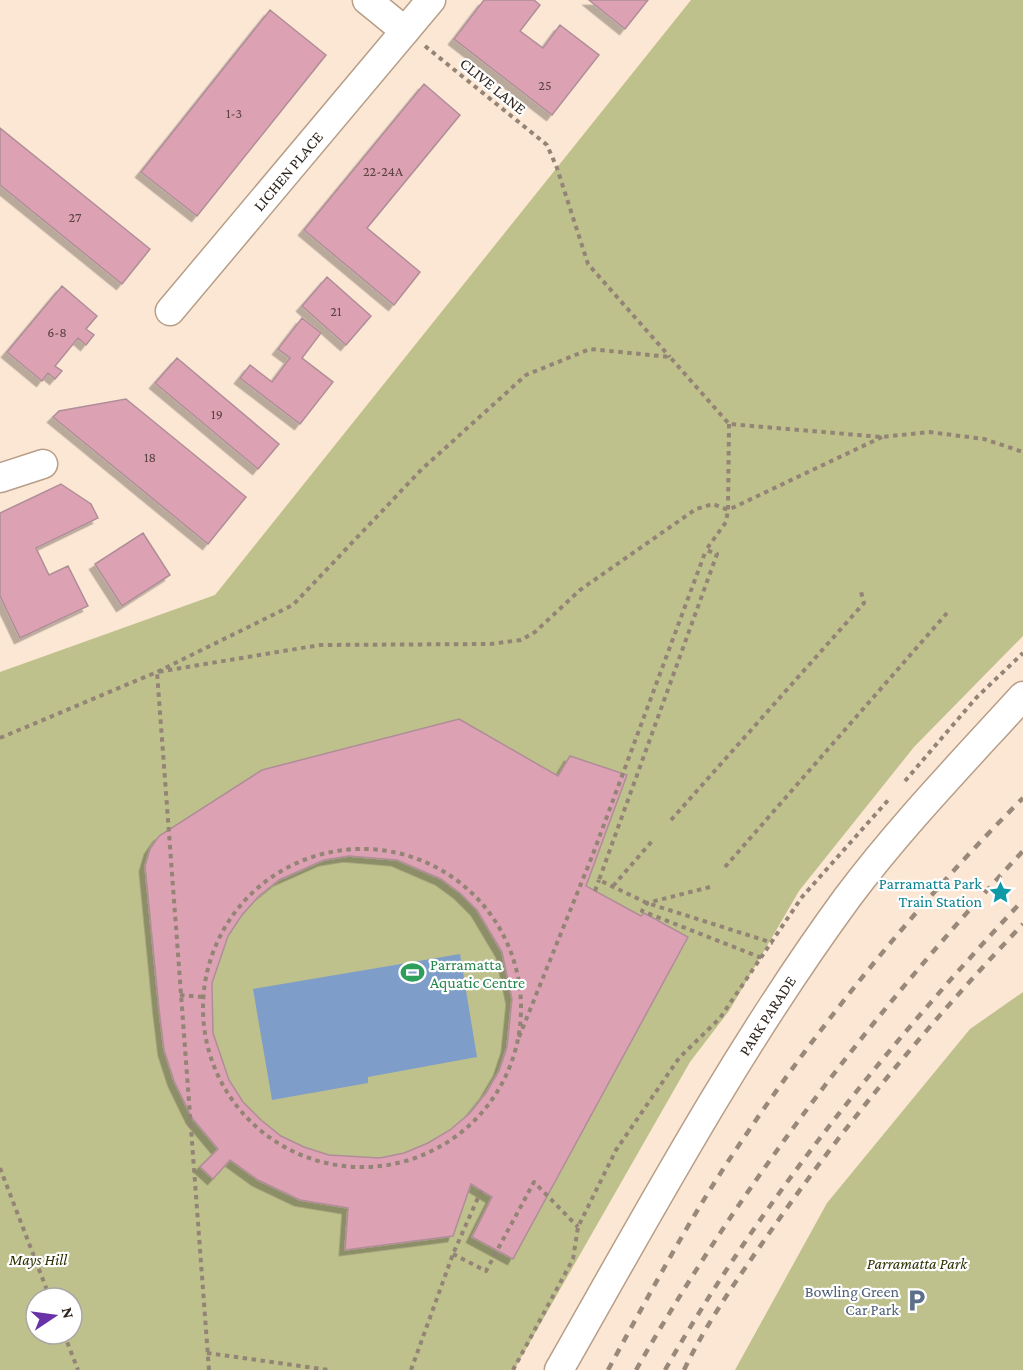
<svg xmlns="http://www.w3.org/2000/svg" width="1023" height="1370" font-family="'Crimson Pro',serif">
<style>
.green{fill:#bfc18d;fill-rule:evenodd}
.water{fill:#7f9dc9}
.building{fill:#dca1b3;stroke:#af8e98;stroke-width:1.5;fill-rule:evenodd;filter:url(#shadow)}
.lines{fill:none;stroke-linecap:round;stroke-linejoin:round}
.minor-casing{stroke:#b79e88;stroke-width:31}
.path{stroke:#938476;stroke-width:4;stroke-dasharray:4.5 4.5;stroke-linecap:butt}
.minor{stroke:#fff;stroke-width:28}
.rail{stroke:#99897b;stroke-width:4.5;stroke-dasharray:8 8;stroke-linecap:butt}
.labels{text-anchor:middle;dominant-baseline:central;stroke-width:4.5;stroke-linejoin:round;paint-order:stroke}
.number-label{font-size:14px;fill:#5a4342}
.street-label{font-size:16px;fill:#2e241c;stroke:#fff}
.culture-label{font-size:16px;fill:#0d838f;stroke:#fff;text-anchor:end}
.leisure-label{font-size:16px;fill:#27864d;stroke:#fff;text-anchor:start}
.park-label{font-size:16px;font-style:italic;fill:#303003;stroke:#fff}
.service-label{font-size:16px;fill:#4e5e75;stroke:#fff;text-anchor:end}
</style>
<defs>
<filter id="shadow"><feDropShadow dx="-5.5" dy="5.5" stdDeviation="0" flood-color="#0004"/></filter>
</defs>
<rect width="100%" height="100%" fill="#fce7d4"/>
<path class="green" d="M691,0H1023V636L914,747L799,891L729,1011L690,1062L514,1370H0V672L215,595ZM36,1298H72V1334H36Z
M1023,992V1370H735L827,1203L970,1029Z"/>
<path class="water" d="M460,954L477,1057L368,1077V1083L272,1100L253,989Z"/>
<path class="building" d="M484,0H534L540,5L520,31L543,48L560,25L599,55L552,115L454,39Z
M589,0H648L625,29Z
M270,10L326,55L197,216L141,172Z
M424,84L460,115L367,228L420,272L394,305L304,230Z
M0,128L150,249L122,284L0,185Z
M327,277L371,316L346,345L302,306Z
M62,286L97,316L86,329L94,335L86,345L78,338L55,366L62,371L55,379L48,373L42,381L7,352Z
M302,318L321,333L302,358L333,382L300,424L240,378L250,365L272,382L290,358L278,349Z
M177,358L279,444L258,469L155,383Z
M126,399L246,497L208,544L53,417L59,411Z
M61,484L91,504L98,518L36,548L49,575L68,566L88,606L20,638L0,596V513Z
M143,533L170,575L122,606L95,564Z
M459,719L558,776L570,756L627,775L586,886L641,916L644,913L688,937L513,1259L472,1237L492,1197L471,1184L453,1236L345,1250L348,1208L300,1200L258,1180L230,1160L213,1179L200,1167L218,1149L192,1118L174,1081L164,1050L159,1009L145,866L150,849L159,836L262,770ZM349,856L397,860L441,879L460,893L477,910L502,952L512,999L507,1047L499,1071L486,1093L470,1113L450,1130L428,1143L404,1153L380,1158L329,1155L304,1147L281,1136L261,1120L243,1102L229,1080L213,1033L212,983L228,936L242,915L259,896L279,880L324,860Z"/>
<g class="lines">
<defs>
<g id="minor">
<path d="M367,0L405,31"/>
<path id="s1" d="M170,311L431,0"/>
<path d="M0,478L43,464"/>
<path id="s2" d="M559,1370C650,1210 738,1047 847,898C900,827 963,762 1023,696"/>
</g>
</defs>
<use href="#minor" class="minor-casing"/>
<path class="path" d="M425,46L547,145L557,168L588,264L670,357
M729,424L728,510L882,437
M0,738L157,672L293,605L422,469L526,375L590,349L670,357L729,424L882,437L929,432L984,439L1023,452
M905,781L976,698L1023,653
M671,820L864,603L861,592
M203 1008a159 159 0 1 1 318 0a159 159 0 1 1-318 0Z
M725,867L947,613
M613,886L653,840
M710,887L647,903L642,911L762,958
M595,891L599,880
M180,995L203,997
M519,1037L593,854L706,550
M0,1168L50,1298
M453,1254L486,1271L534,1182L578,1227
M64,1334L78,1370
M207,1353L329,1370
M209,1370L157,672L320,645L490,644L521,640L535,632L580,590L696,509L713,504L728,510L726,522L706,550L717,554L599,880L647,903L773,943
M411,1370L453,1254L481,1191
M513,1370L573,1259L578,1227L616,1150L679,1058L720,1018L802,897L890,798"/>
<use href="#minor" class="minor"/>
<path class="rail" d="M608,1370C648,1297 687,1223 733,1154C818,1026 915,906 1023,798
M636,1370C743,1182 876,1009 1023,851
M665,1370C764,1197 887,1046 1023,900
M684,1370C707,1322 738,1278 768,1235C844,1125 931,1021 1023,924"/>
</g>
<defs>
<symbol id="sight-bare" viewBox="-9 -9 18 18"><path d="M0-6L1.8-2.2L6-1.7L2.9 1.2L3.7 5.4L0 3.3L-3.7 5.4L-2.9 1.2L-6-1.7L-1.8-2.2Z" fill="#0f9aa8" stroke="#fff" stroke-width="2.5" paint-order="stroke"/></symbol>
<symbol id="stadium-bare" viewBox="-9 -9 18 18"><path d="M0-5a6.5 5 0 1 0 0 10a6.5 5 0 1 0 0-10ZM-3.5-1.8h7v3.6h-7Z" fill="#2e9e5b" stroke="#fff" stroke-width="2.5" paint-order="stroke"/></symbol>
<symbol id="parking-bare" viewBox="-9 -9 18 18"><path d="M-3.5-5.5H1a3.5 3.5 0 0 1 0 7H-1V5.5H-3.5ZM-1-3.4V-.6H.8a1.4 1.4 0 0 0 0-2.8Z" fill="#5c6f8a" stroke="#fff" stroke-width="2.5" paint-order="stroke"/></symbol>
</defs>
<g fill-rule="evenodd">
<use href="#sight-bare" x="984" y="876" width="33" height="33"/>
<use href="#stadium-bare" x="396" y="956" width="33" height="33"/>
<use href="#parking-bare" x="900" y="1284" width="33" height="33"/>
</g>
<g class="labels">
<g class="number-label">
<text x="545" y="85">25</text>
<text x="234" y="113">1-3</text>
<text x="383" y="171">22-24A</text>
<text x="75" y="217">27</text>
<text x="336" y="311">21</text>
<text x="57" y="332">6-8</text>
<text x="217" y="414">19</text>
<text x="150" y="457">18</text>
</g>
<g class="street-label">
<text transform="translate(493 86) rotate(39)">CLIVE LANE</text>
<text stroke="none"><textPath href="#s1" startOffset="183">LICHEN PLACE</textPath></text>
<text stroke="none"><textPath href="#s2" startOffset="411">PARK PARADE</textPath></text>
</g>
<g class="culture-label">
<text x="982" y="883">Parramatta Park<tspan x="982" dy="18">Train Station</tspan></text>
</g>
<g class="leisure-label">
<text x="430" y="964">Parramatta<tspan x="430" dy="18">Aquatic Centre</tspan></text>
</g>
<g class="park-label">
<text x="38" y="1259">Mays Hill</text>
<text x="917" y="1263">Parramatta Park</text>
</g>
<g class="service-label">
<text x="899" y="1291">Bowling Green<tspan x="899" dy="18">Car Park</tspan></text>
</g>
</g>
<g transform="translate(54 1316) rotate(77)"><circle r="28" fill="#ffffff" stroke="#aba7a4" stroke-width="1.5"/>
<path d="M0-4.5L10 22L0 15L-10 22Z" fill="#6932a9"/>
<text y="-9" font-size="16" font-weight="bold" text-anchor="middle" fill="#2e241c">N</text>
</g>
</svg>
